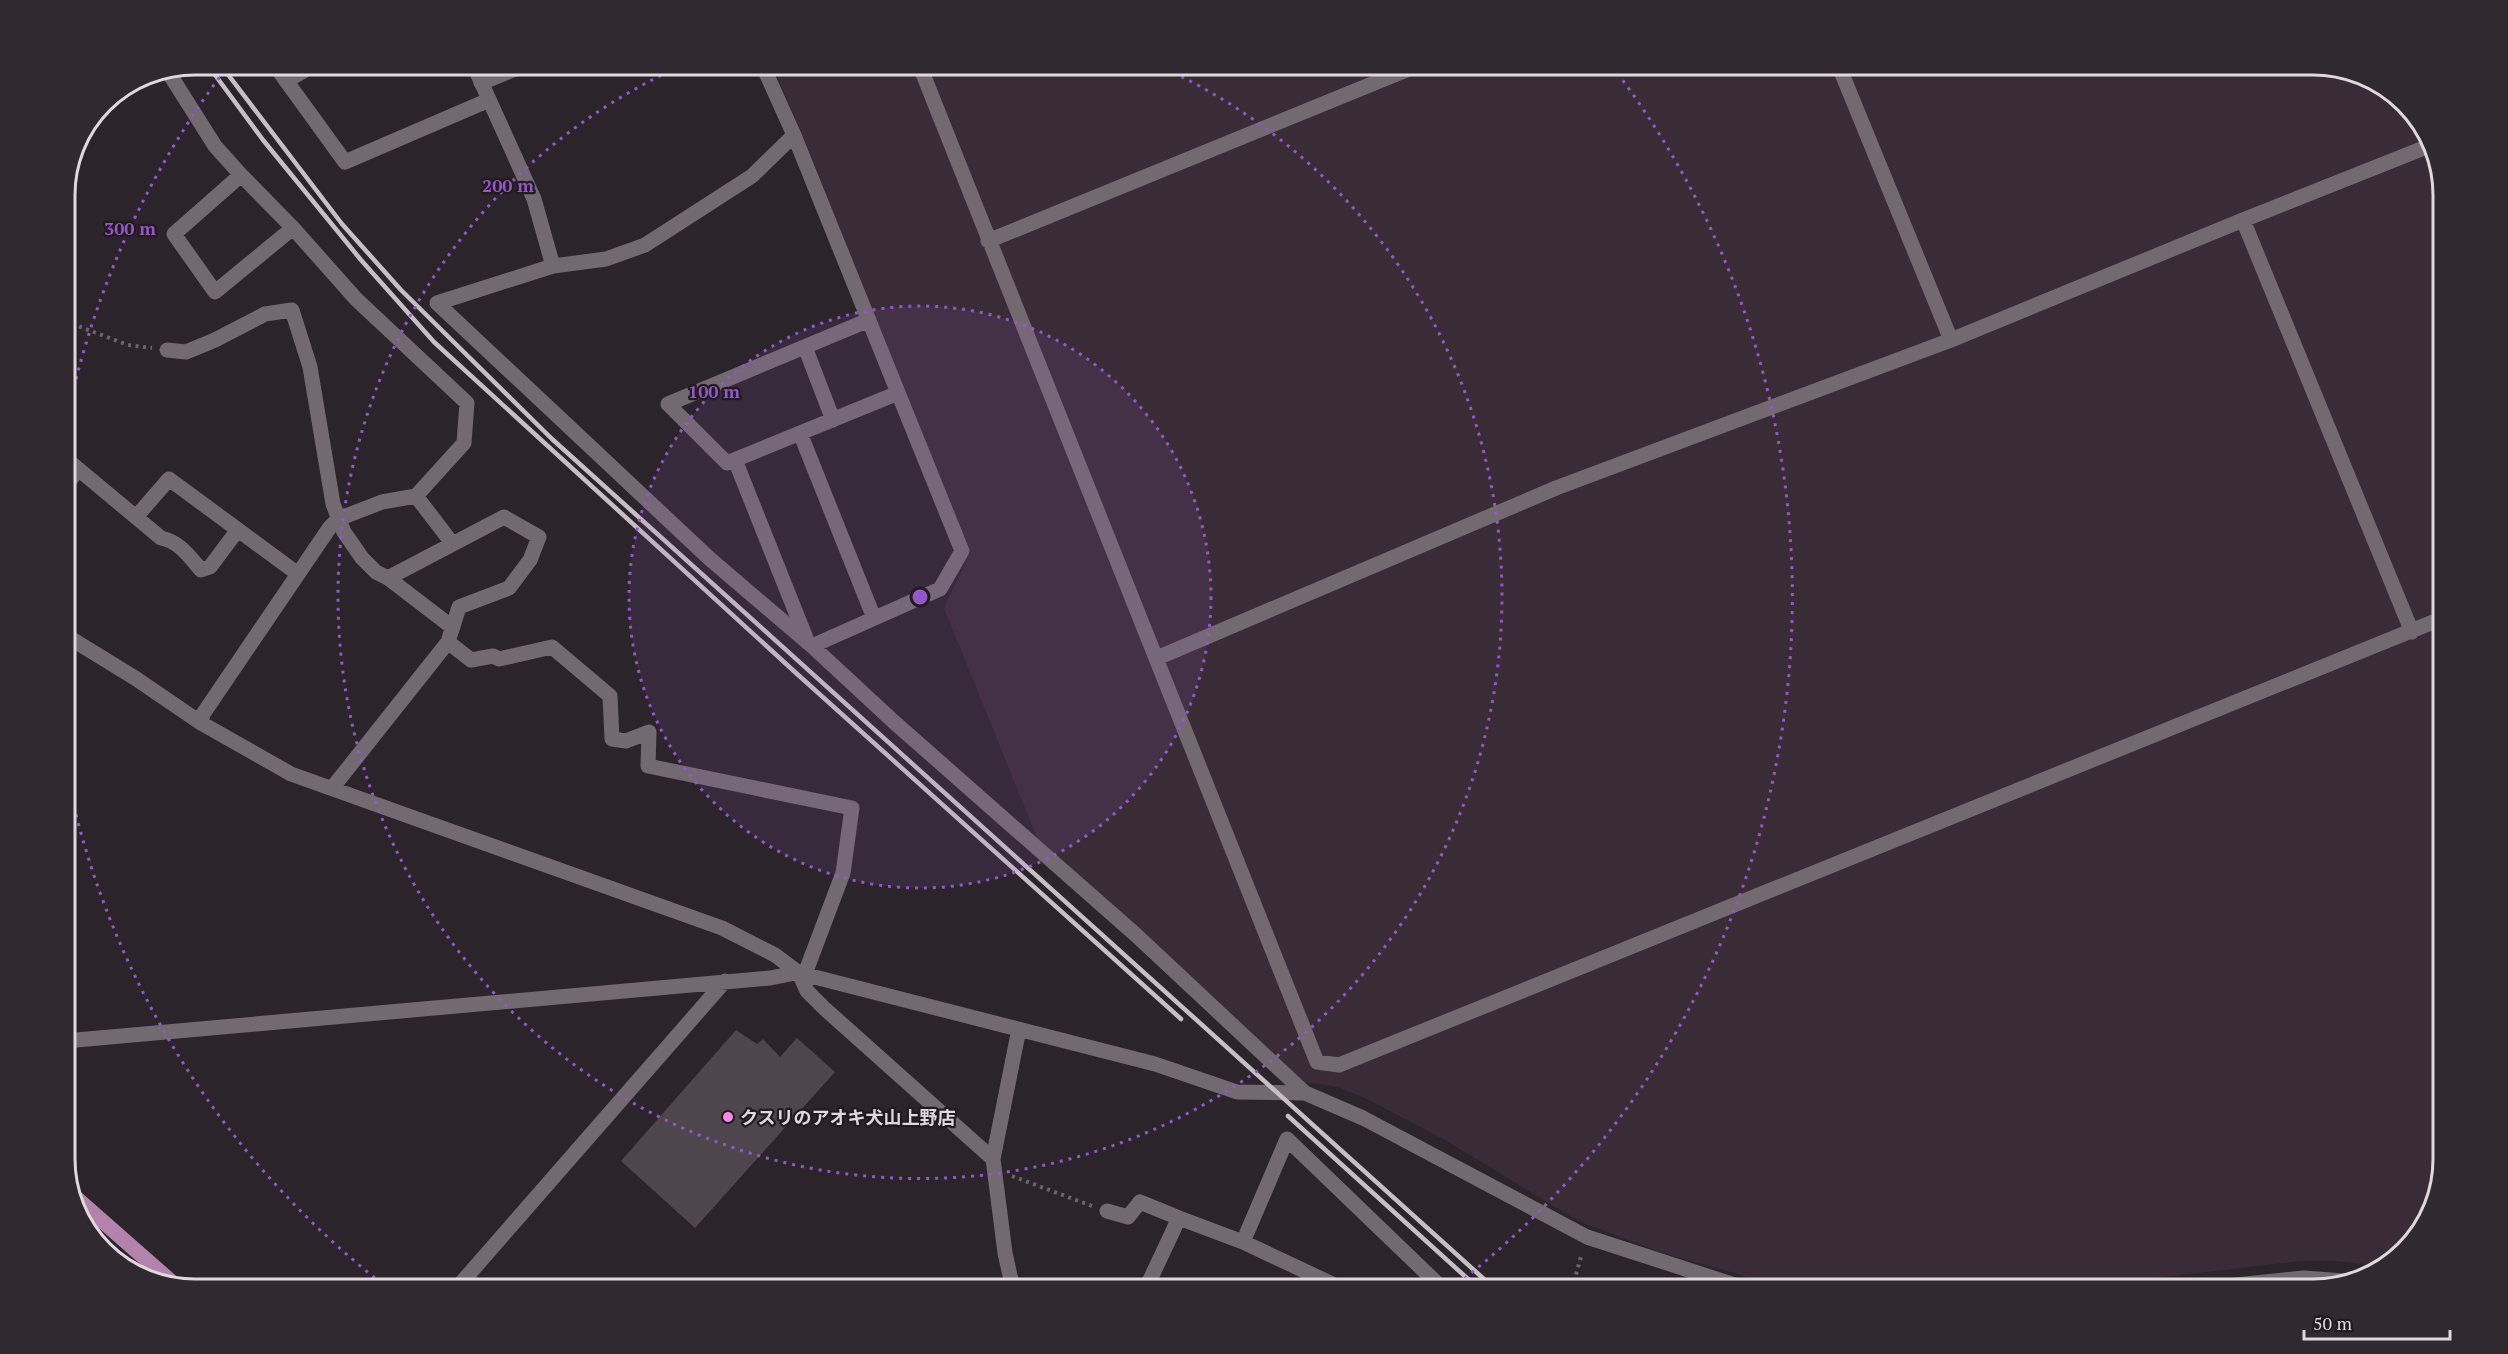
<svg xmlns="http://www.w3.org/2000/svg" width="2508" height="1354" font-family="'PT Serif','Noto Sans JP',serif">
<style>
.built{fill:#392c37}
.building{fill:#4e454d}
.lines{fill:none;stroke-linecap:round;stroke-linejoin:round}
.path{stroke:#6b646a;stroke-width:4;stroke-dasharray:3 4.5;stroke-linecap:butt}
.minor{stroke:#736971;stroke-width:15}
.major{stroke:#b483ad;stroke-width:15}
.rail{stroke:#c6c0c5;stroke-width:4.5}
.ring{fill:none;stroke:#9457c7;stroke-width:3;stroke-dasharray:3 6}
.poi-dot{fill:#f888ea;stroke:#221a21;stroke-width:2}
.labels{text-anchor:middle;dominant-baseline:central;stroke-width:4.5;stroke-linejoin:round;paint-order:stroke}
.poi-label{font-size:18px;font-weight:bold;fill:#dfd9de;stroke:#221a21;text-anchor:start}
.rim{fill:none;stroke:#dfd9de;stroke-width:3}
.centre{fill:#9457c7;stroke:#221a21;stroke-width:3}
.ring-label{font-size:18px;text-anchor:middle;font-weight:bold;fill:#9457c7;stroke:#221a21;stroke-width:4.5;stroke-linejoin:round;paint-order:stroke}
</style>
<rect width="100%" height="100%" fill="#2c242b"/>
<path class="built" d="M2313,64L2371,78L2422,123L2443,187V1159L2430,1217L2384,1266L2335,1261H2301L2060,1289H1790L1660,1252L1578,1221L1445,1140L1367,1099L1338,1087L1297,1081L1038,840L944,608L970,553L803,136L772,65Z"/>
<path class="building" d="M736,1030L757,1044L763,1039L780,1057L797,1038L835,1072L695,1228L621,1161Z"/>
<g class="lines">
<path class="path" d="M65,321L128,345L152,348
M1012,1176L1092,1206
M1572,1289L1582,1253"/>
<path class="minor" d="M274,64L345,162L489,100
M473,64L534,199L553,266
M762,64L794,135L752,176L645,245L606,259L553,266L437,303L710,559L812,646L894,722L1136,935L1305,1093L1363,1118L1587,1237L1747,1289
M919,64L1317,1062L1339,1065L2443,618
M1838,64L1951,340
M167,70L215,146L241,175L293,228L356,299L467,403L464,443L416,496L382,502L338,519L330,527L203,714L201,723
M286,81L316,64
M481,83L527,64
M794,135L962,551L940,589L812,646
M241,175L174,234L215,292L293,228
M2243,220L2412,632
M988,241L1421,64
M869,320L668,404L727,463L898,393
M805,347L833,420
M167,350L186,352L215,340L265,314L292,310L310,367L333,504L344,532L362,558L376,572L388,578L452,627
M800,433L874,618
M65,458L161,538C180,542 189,556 201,570L210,567L237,531
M735,460L806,638
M65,486L78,470
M416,496L452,543
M136,517L169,479L298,574
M65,635L135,678L201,723L291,774L722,928L775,955L799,973L1155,1064L1237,1092L1305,1093
M1157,658L1556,488L1951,340L2243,220L2429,146
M333,787L448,642L459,607L509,588L530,560L539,537L504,517L388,578
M799,973L807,991L824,1008L993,1159L1005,1253L1013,1289
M65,1041L770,978L806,971L843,873L852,808L648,766L649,732L626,741L612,739L610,696L552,647L499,659L493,656L471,660L448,642
M993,1159L1019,1029
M1107,1211L1128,1217L1140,1202L1179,1218
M1243,1242L1287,1139L1443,1289
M456,1289L725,981
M1139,1289L1149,1282L1179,1218L1243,1242L1343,1289
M2197,1289L2304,1278L2344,1281"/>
<path class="major" d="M75,1197L174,1284"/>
<path class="rail" d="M207,64L263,140L361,260L434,342L796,673L1181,1019
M220,64L342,224L401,290L552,439L1495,1289
M1288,1116L1479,1289"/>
</g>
<circle cx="920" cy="597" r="291" fill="#9457c7" fill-opacity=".12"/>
<g class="ring">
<circle cx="920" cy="597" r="291"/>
<path d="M1157 65A582 582 0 1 1 683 65"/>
<path d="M389 1289A872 872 0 0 1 66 771M66 423A872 872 0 0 1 228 66M1612 66A872 872 0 0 1 1451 1289"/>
</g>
<circle class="poi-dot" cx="728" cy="1117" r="6"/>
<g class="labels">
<g class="poi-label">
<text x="740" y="1117">クスリのアオキ犬山上野店</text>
</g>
</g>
<path d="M0 0H2508V1354H0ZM195 75H2313A120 120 0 0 1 2433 195V1159A120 120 0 0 1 2313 1279H195A120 120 0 0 1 75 1159V195A120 120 0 0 1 195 75Z" fill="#312930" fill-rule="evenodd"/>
<path class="rim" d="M195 75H2313A120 120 0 0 1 2433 195V1159A120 120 0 0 1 2313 1279H195A120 120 0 0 1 75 1159V195A120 120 0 0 1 195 75Z"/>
<circle cx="920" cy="597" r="9" class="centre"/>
<g class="ring-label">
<text x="508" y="192">200 m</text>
<text x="130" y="235">300 m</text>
<text x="714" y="398">100 m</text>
</g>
<path d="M2304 1330v9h146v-9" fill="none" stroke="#dfd9de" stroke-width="3"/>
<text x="2313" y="1330" font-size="18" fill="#dfd9de" stroke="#221a21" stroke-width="4.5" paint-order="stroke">50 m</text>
</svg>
